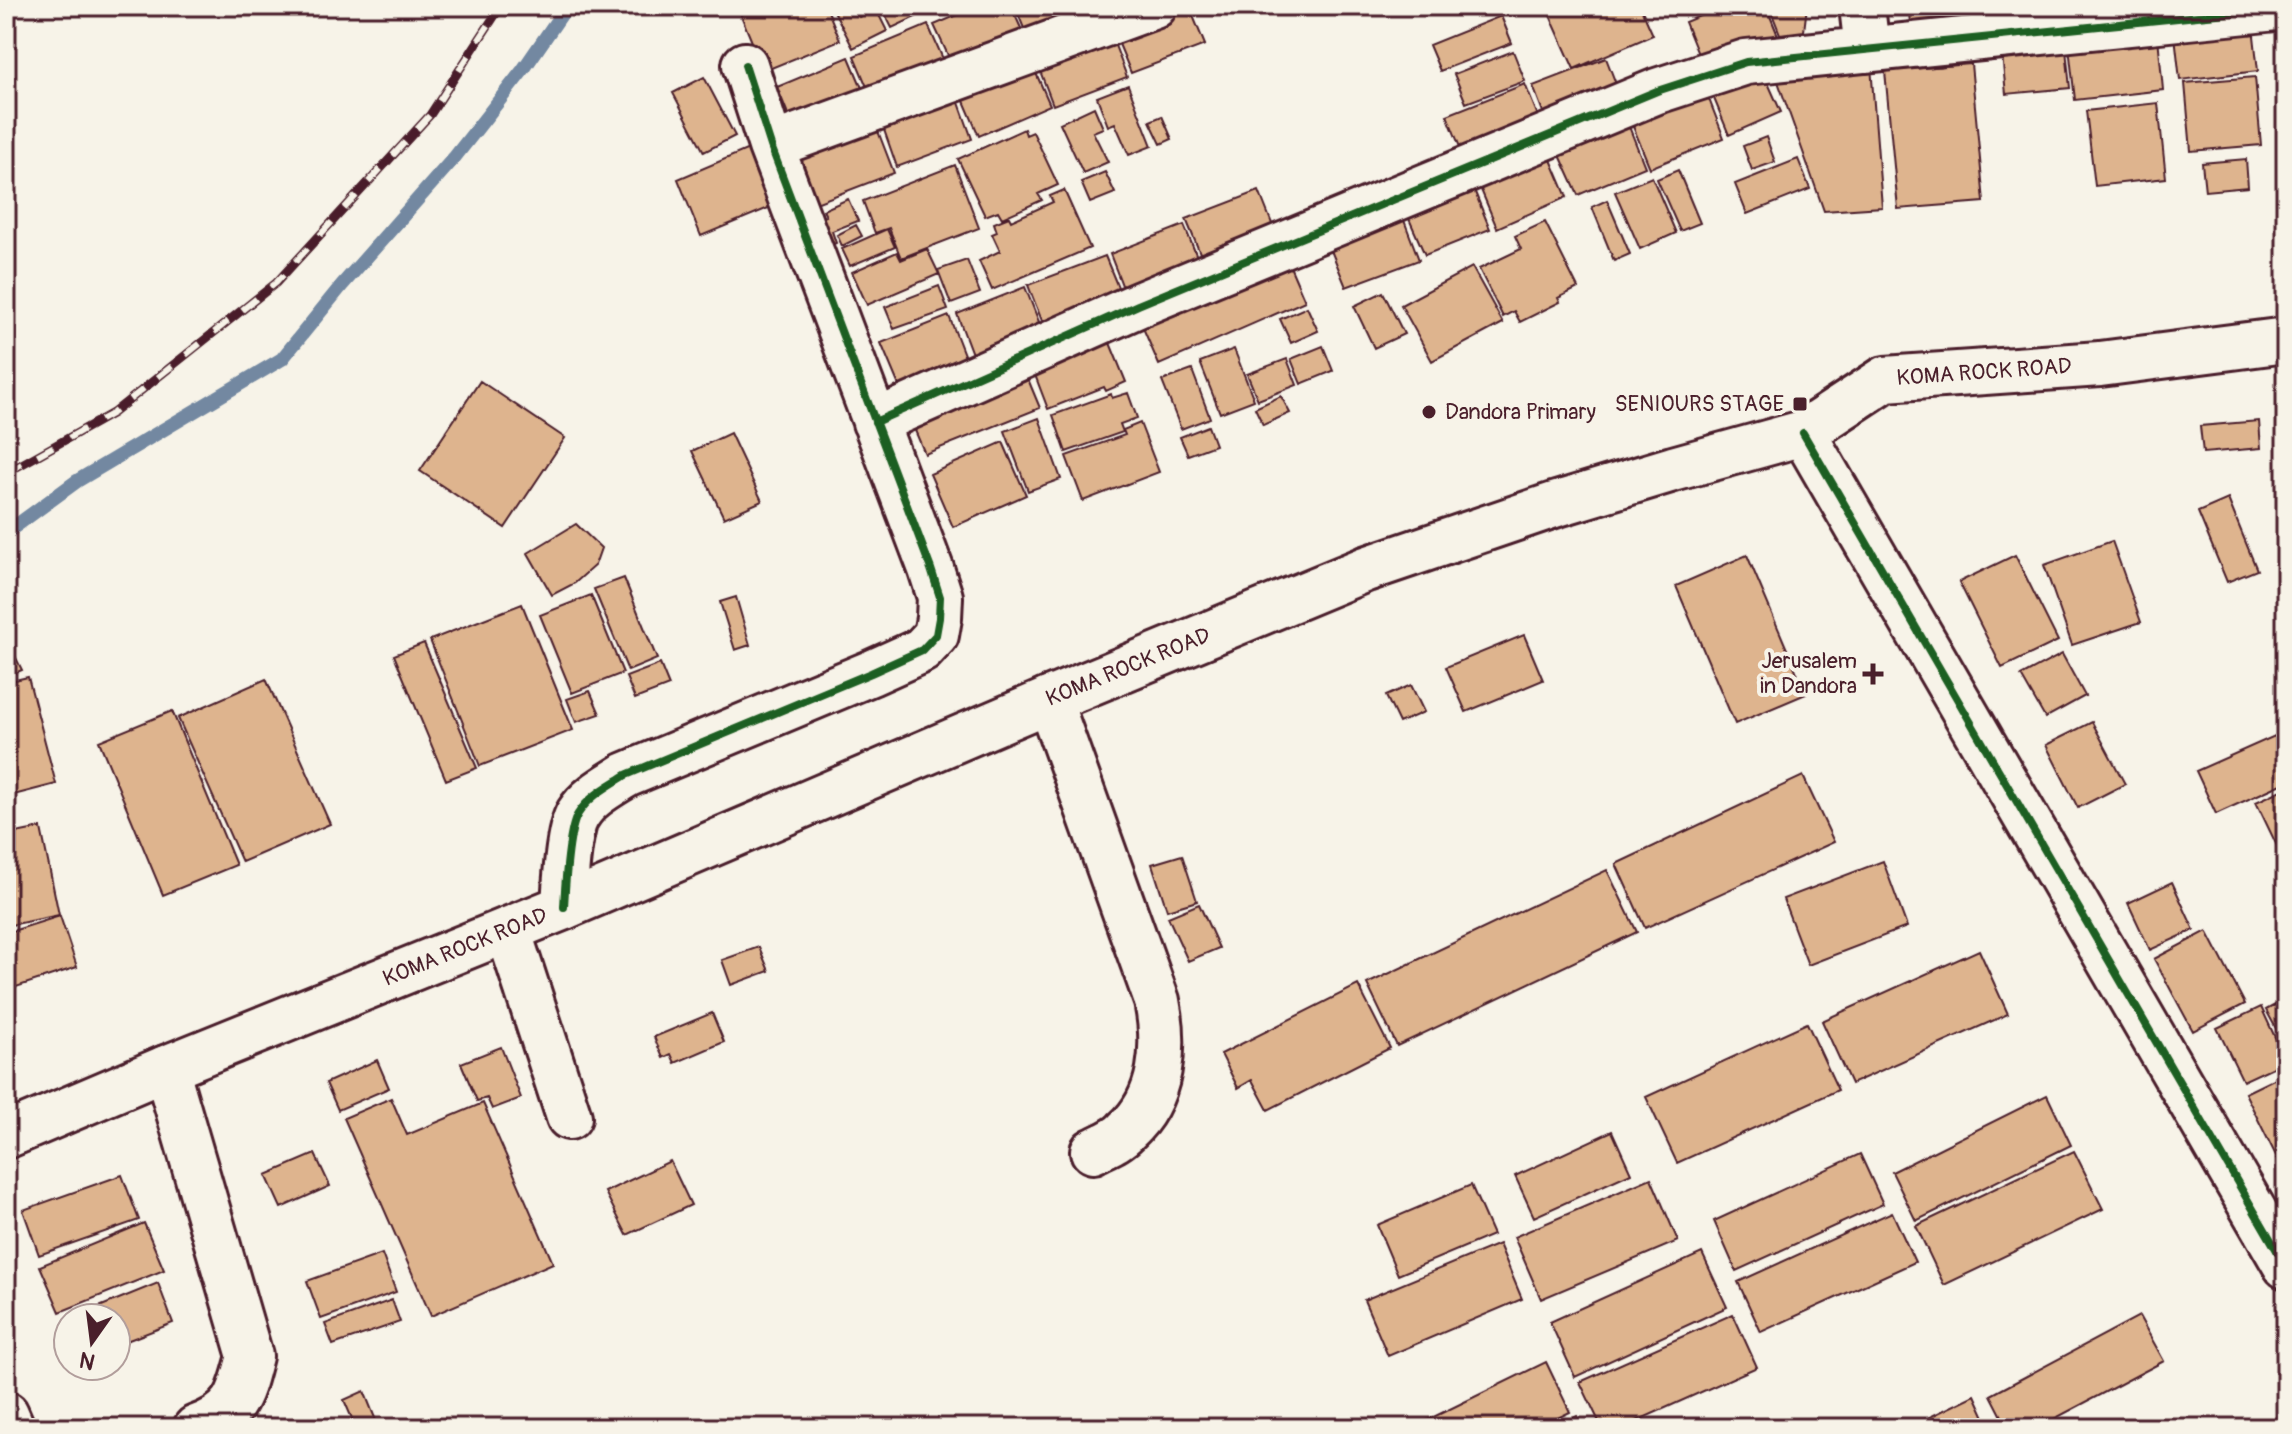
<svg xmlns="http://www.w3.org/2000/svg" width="2292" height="1434" font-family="Pangolin,sans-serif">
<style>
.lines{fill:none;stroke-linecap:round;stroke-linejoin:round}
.stream{stroke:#7388a1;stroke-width:14}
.building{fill:#deb48e;stroke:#4a1f2b;stroke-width:2}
.minor-casing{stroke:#4a1f2b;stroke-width:50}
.major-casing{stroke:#4a1f2b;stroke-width:50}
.minor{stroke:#f7f3e8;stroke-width:44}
.major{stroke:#f7f3e8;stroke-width:44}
.rail-casing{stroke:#4a1f2b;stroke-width:9}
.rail{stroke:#f7f3e8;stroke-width:6;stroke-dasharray:18;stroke-linecap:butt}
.cycleway-casing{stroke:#f7f3e8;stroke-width:13}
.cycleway{stroke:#1b5e20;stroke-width:8}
.poi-dot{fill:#4a1f2b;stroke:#f7f3e8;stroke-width:3}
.labels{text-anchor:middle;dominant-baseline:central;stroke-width:8;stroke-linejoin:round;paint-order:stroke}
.street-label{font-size:22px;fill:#4a1f2b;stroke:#f7f3e8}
.poi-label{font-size:22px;fill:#4a1f2b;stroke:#f7f3e8;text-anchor:end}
</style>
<rect width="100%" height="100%" fill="#f7f3e8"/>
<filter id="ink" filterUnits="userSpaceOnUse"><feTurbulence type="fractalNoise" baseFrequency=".0125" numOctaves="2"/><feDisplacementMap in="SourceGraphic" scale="16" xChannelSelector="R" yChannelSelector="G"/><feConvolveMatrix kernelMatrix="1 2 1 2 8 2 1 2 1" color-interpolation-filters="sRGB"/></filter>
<g filter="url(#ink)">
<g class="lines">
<path class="stream" d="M6,533L77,481L282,359L342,285L454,158L523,70L567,6"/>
</g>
<path class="building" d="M758,6H826L840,40L764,71L740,13Z
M839,6H853L859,17L876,9L887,31L853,48L833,9Z
M881,6H921L924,13L892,28Z
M979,6H1011L1024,35L953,66L934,25Z
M1015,6H1098L1027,36Z
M1180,6H1189L1205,45L1131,73L1114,32Z
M1560,6H1640L1653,35L1574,69L1548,11Z
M1724,6H1766L1779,38L1704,69L1685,22Z
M1769,6H1807L1804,31L1780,34Z
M1909,6H1989L1990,23L1912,31Z
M1990,6H2075L2077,17L1992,25Z
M1501,16L1512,43L1440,71L1429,45Z
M2252,18L2258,71L2180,80L2174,27Z
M928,25L947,68L872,99L854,56Z
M1111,35L1127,77L1053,105L1037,63Z
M2158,37L2163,90L2075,100L2069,47Z
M2065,40L2070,88L2006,94L2001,45Z
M1513,51L1525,81L1466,103L1454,74Z
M849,57L867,100L794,129L777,87Z
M1606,58L1621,97L1548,125L1533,86Z
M1032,64L1050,105L979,136L961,94Z
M1971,64L1984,202L1898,209L1885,71Z
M1871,66L1882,207L1824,211L1775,73Z
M1764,74L1781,112L1729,135L1713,96Z
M704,77L735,136L704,152L673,93Z
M2255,77L2261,145L2191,151L2185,83Z
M1525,84L1544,131L1466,162L1447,115Z
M1128,85L1152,146L1129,155L1115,123L1108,126L1097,97Z
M1707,94L1724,138L1650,168L1632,124Z
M957,97L972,139L897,167L882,124Z
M2158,103L2166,178L2095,186L2086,111Z
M1094,107L1103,128L1093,132L1108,162L1083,173L1060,123Z
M1162,116L1172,139L1161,144L1150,121Z
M1628,124L1645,167L1578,195L1559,153Z
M876,126L894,173L816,203L798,156Z
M1024,129L1026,135L1033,132L1058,185L1038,194L1042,200L1002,218L998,211L985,216L958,159Z
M1766,137L1775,162L1752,170L1743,146Z
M758,145L783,202L701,236L678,179Z
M1549,155L1567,197L1497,228L1479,185Z
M1798,159L1810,189L1747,214L1735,184Z
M2246,159L2248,187L2205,191L2202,163Z
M955,165L979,228L901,258L889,228L875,233L863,201Z
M1678,170L1700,223L1680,231L1657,179Z
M1105,172L1115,193L1090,203L1081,182Z
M1652,177L1676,233L1640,249L1615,192Z
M1472,185L1490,229L1425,255L1406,212Z
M1064,190L1090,248L992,290L979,261L1000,251L992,234L997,232L994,223L1009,217L1011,221L1053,202L1050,196Z
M1259,191L1276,234L1204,263L1186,219Z
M848,199L858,221L832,231L836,243L825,248L814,221L826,216L823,210Z
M1607,200L1630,254L1614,261L1592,207Z
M1402,215L1419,260L1346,287L1328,243Z
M1545,222L1578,288L1558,298L1560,302L1520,322L1514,311L1503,317L1479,269L1521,249L1515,236Z
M856,225L862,236L842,246L837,235Z
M1184,225L1200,264L1125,293L1110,254Z
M887,229L895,247L850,266L842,249Z
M927,249L939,274L867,305L852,272L897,252L901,260Z
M1105,256L1122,297L1044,326L1028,285Z
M1286,257L1305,301L1159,365L1140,321Z
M967,260L980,293L951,304L938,270Z
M1472,267L1503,323L1432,361L1401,305Z
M939,286L948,310L894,329L885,307Z
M1025,287L1041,327L972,354L957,314Z
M1383,292L1404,334L1374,348L1354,306Z
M1307,307L1318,331L1291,343L1280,319Z
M949,316L966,360L899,386L881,343Z
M1108,338L1126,382L1106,391L1104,387L1048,409L1032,367Z
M1323,346L1333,371L1301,384L1291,359Z
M1234,349L1254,400L1220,413L1200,362Z
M1287,359L1297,385L1258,400L1247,374Z
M1023,367L1040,408L925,454L908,414Z
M1192,370L1210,418L1181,429L1162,381Z
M480,381L565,438L505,528L420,471Z
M1128,393L1137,418L1120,424L1123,432L1066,452L1053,415L1111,394L1112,398Z
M1281,396L1290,413L1263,425L1255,408Z
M1039,418L1061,479L1028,491L1005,431Z
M2259,421L2261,448L2203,453L2200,426Z
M1140,423L1159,472L1083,501L1066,456L1125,435L1123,430Z
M1208,426L1215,445L1188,455L1180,437Z
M730,433L762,501L724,518L692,451Z
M1003,442L1026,495L953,527L930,474Z
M2228,499L2257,570L2227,582L2198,512Z
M576,524L601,548L595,565L575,583L552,595L528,553Z
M2112,541L2141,622L2072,645L2044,565Z
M1747,555L1806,694L1735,724L1676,586Z
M2015,555L2058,641L2002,668L1959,582Z
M624,578L657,659L628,671L594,589Z
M591,595L623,673L572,693L540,615Z
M736,597L750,645L735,650L720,602Z
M522,604L573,730L480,766L430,640Z
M1524,635L1543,680L1466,712L1446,667Z
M424,643L477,768L446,780L394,655Z
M14,654L22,670L6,677V658Z
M2062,654L2085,696L2045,718L2021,676Z
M660,664L669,686L635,699L626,677Z
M28,677L56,784L6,797V682Z
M266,679L330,824L242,862L178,718Z
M1411,685L1424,712L1399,723L1386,696Z
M590,691L600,714L576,722L567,699Z
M172,711L236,865L163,895L99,741Z
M2092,722L2125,784L2078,808L2046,745Z
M2286,731V782L2216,814L2196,771Z
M1803,776L1834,842L1645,928L1616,864Z
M2286,788V844L2278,848L2256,802Z
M41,828L59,915L6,926V835Z
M1182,855L1197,901L1167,910L1152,864Z
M1883,861L1907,927L1808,965L1783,899Z
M1607,870L1637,932L1397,1046L1367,984Z
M2172,882L2194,930L2150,950L2128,903Z
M1199,904L1219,948L1188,961L1168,917Z
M60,916L77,967L7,990L6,933Z
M2207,931L2245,1004L2193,1031L2154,959Z
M759,947L769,971L731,985L722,960Z
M1979,950L2008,1014L1851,1084L1822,1021Z
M1358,985L1390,1048L1268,1110L1252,1080L1238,1088L1221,1054Z
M2286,999V1047L2266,1010Z
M2261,1007L2286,1061L2243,1081L2217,1028Z
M712,1013L724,1042L675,1063L671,1054L663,1058L654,1037Z
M1807,1023L1838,1090L1677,1163L1646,1097Z
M501,1047L521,1098L492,1109L487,1098L477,1101L461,1063Z
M377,1060L389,1088L338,1110L326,1083Z
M2286,1073V1176L2245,1093Z
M2047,1095L2071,1145L1916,1221L1892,1172Z
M391,1098L407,1135L483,1103L553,1263L431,1316L344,1118Z
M1612,1131L1631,1173L1534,1217L1515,1176Z
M2074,1151L2103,1209L1944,1285L1916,1226Z
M315,1154L330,1186L281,1208L266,1175Z
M1860,1154L1883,1204L1736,1271L1714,1221Z
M670,1161L691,1205L627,1235L605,1192Z
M122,1175L139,1220L39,1255L23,1210Z
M1651,1178L1678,1241L1541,1299L1514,1237Z
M1471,1185L1493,1235L1398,1275L1377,1225Z
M1892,1212L1915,1262L1761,1332L1738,1282Z
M144,1223L164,1270L60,1312L40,1266Z
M1499,1244L1522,1299L1388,1356L1364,1300Z
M1702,1253L1727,1307L1575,1377L1550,1322Z
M382,1254L396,1292L321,1319L307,1281Z
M158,1283L173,1323L116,1345V1318H72Z
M392,1300L400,1322L333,1345L325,1324Z
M1733,1314L1757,1367L1621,1428H1602L1580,1382Z
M2139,1316L2164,1361L2037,1428H2008L1991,1395Z
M1546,1362L1570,1412L1537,1428H1411Z
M364,1391L379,1428H356L344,1400Z
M1975,1395L1990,1428H1907Z
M1577,1416L1582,1428H1552Z"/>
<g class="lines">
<defs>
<path id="minor" d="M1862,6L1867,50
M771,146L1154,6
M875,422L1138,305L1657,91L1746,62L2286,7
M1803,433L2286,1266
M1049,700L1157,1001C1166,1046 1163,1098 1126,1131C1118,1140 1104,1145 1093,1151
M564,907C565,888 568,829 578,814C589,796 609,786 626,775L871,673L922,650L936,635L939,618L940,597L931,569L771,146L745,65
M508,930L569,1117
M166,1068L250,1356C240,1394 237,1414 196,1428
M6,1414L12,1428"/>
<path id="major" d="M6,1136L166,1068L564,907L1049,700L1366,569L1554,505L1673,469L1803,433L1885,379L2100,364L2286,340"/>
</defs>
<use href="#minor" class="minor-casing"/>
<use href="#major" class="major-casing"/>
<use href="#minor" class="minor"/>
<use href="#major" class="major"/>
<defs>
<path id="rail" d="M6,473L113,413L276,283L430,115L501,6"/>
</defs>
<use href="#rail" class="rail-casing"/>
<use href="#rail" class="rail"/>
<defs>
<path id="cycleway" d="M875,422L1138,305L1657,91L1746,62L2286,7
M1803,433L2286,1266
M564,907C565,888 568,829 578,814C589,796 609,786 626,775L871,673L922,650L936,635L939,618L940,597L931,569L771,146L745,65"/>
</defs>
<use href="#cycleway" class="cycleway-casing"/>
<use href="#cycleway" class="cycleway"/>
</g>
</g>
<g class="poi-dot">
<rect x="1792" y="396" width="16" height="16" rx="4"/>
<circle cx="1429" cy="412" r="8"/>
<path d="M1869 662h8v8h8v8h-8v8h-8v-8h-8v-8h8z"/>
</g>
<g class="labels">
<g class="street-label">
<text transform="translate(1984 372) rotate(-4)">KOMA ROCK ROAD</text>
<text transform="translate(1128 667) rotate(-22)">KOMA ROCK ROAD</text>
<text transform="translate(465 947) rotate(-22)">KOMA ROCK ROAD</text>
</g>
<g class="poi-label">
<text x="1784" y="404">SENIOURS STAGE</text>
<text x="1445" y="412" text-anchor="start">Dandora Primary</text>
<text x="1857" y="661">Jerusalem<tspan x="1857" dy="25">in Dandora</tspan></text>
</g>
</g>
<rect width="2292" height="1434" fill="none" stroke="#f7f3e8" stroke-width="32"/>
<rect x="16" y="16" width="2260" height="1402" fill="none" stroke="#4a1f2b" stroke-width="3" filter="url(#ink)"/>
<g transform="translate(92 1342) rotate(194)"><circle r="38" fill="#f7f3e8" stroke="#b29e9c" stroke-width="2"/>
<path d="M0-6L14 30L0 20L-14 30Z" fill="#4a1f2b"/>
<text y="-12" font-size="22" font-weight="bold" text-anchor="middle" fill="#4a1f2b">N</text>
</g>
</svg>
